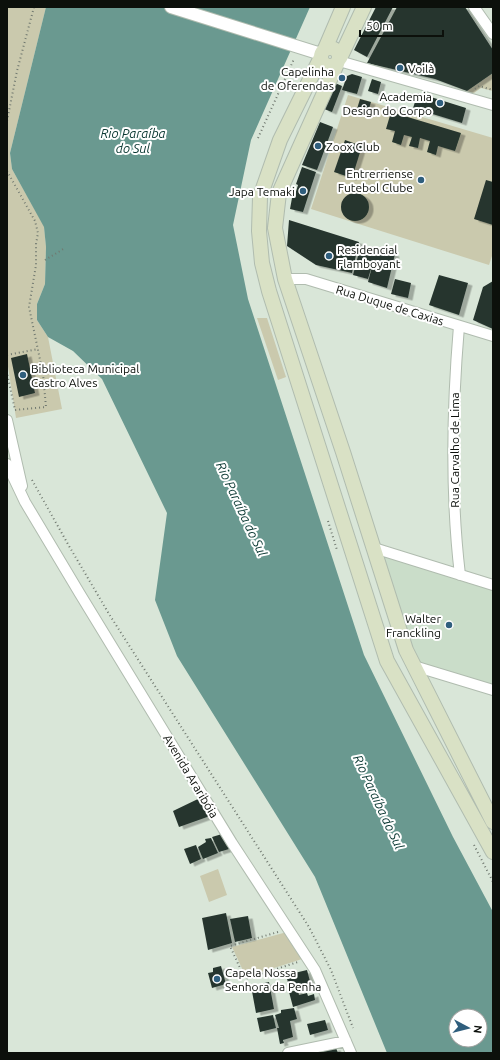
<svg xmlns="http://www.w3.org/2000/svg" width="500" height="1060" font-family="Ubuntu,sans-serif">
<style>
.built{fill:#caddc9}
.green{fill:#cac9ad}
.water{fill:#6a9990;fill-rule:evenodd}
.building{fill:#27362f;filter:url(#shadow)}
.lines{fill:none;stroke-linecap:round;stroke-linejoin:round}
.minor-casing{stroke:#b0bcaf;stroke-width:12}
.tertiary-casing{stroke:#b0bcaf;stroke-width:14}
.secondary-casing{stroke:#b0bcaf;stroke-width:16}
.path{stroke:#717970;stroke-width:2;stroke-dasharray:1 3;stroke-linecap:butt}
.minor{stroke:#fff;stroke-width:10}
.tertiary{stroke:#fff;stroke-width:12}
.secondary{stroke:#d9e1c5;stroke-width:14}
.poi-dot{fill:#2f5e7d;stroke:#fff;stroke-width:1.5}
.labels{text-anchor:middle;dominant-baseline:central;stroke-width:4;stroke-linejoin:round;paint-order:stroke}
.poi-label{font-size:12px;fill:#0c100b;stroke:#fff;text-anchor:start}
.street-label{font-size:12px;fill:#0c100b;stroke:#fff}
.water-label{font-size:13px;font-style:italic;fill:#0a3832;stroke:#fff}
</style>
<defs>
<filter id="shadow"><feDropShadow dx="4.5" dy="2.5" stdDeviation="0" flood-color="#0004"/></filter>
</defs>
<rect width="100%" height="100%" fill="#d9e6d8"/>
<path class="built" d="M380,553L493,588V686L417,663Z"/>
<path class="green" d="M7,7H46L10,153L12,169L44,226L46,247L45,284L37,304V320L48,337L62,409L16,418L7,360Z
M493,73V91L481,88L474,93L467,91Z
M348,95L493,138V253L489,265L311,209Z
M257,318H267L286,377L278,380Z
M218,869L227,895L209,902L200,876Z
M287,932L302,959L246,977L232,947Z"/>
<path class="water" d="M46,7H310L251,140L233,225L248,299L364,655L453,837L493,912V1053H387L315,877L177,656L155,600L167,513L102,379L73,351L48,337L37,320V304L45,284L46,247L44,227L12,169L10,153ZM456,1016H480V1040H456Z"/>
<path class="building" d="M376,7H393L367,57L354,50Z
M397,7H465L493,50V73L467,91L435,79L367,63Z
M352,74L362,77L357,94L342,90L347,76Z
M372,79L381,82L378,94L368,91Z
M335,83L342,86L332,112L324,109Z
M418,93L466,108L462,123L413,108Z
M360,99L371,102L368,112L357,109Z
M391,112L461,133L455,151L438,146L436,155L427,152L430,141L420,138L418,148L409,146L412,137L404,135L401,145L392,142L395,131L386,129Z
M320,122L333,127L317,170L302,165Z
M345,140L362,146L352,178L334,172Z
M302,167L316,172L303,212L290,209L292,198H294L298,185L296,184Z
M486,180L493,182V225L474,219Z
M341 207a14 14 0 1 1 28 0a14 14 0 1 1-28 0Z
M289,220L359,242L352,273L316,265L287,246Z
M376,248L395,254L387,288L368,282L374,259L368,279L353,275L359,252L374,256Z
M439,275L468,283L459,315L429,305Z
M395,279L411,283L408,298L391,294Z
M493,281V329L473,320L483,287Z
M27,354L35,393L19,397L11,358Z
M200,798L210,816L179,827L173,811Z
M222,834L229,849L219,852L212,837Z
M211,838L218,853L203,859L198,847L206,842L205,839Z
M196,845L201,859L190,864L184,849Z
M226,913L232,943L208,950L202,918Z
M248,916L252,938L235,942L230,919Z
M221,966L226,984L212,988L208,973L213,972V968Z
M307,970L311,985L290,990L286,975Z
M269,982L274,1009L256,1013L251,986Z
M298,990L299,995L307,993L308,996L314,994L315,1000L293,1007L289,992Z
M294,1008L297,1019L290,1021L293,1037L283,1040L284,1043L280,1044L277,1028H279L275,1015L281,1013V1010Z
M273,1015L276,1028L260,1032L257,1018Z
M325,1020L328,1030L310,1035L307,1024Z
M336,1048L338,1053H316V1052Z"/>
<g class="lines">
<defs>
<path id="minor" d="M474,7L493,34
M339,61L493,105
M285,279H306L493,336
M459,326C452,409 450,491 460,575
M7,420L22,486
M7,464L25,502L80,594L232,843L315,970L351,1053
M374,548L493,585
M414,666L493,690
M288,1053L346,1041"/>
<path id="tertiary" d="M171,7L321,54"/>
<path id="secondary" d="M321 57a9 9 0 1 1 18 0a9 9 0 1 1-18 0Z
M325,49L343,7
M321,57L280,140L260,197L259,231L262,263L269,291L387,661L493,852
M340,58L364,7
M337,64L279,193L275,228L285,279L343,452L406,650L493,822"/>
</defs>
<use href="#minor" class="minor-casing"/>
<use href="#tertiary" class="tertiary-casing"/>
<use href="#secondary" class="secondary-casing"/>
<path class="path" d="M475,89L479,86L493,90
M7,121L17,71L34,7
M258,138L294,59
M7,171L35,221L38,233L36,244V265L29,307L43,374L46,407L15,410L7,373
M45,260L65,248
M7,355L38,349
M32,480L69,546L109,614L309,927L331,970L353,1028
M328,521L337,550
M474,845L493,882
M278,932L230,946L245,979L298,962
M230,978L242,974"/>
<use href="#minor" class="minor"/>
<use href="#tertiary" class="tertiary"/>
<use href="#secondary" class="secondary"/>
</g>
<g class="poi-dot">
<circle cx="400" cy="68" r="4"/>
<circle cx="342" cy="78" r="4"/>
<circle cx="440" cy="103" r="4"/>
<circle cx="318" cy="146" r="4"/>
<circle cx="421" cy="180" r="4"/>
<circle cx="303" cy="191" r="4"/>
<circle cx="329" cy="256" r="4"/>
<circle cx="23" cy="375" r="4"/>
<circle cx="449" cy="625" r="4"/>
<circle cx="217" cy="979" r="4"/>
</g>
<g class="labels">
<g class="poi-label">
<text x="408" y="68">Voilà</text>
<text x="334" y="71" text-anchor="end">Capelinha<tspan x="334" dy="14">de Oferendas</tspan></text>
<text x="432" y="96" text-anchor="end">Academia<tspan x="432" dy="14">Design do Corpo</tspan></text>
<text x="326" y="146">Zoox Club</text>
<text x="413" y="173" text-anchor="end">Entrerriense<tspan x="413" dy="14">Futebol Clube</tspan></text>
<text x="295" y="191" text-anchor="end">Japa Temaki</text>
<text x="337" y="249">Residencial<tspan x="337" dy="14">Flamboyant</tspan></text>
<text x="31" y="368">Biblioteca Municipal<tspan x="31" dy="14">Castro Alves</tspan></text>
<text x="441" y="618" text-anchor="end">Walter<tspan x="441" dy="14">Franckling</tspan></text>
<text x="225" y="972">Capela Nossa<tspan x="225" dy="14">Senhora da Penha</tspan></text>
</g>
<g class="street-label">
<text transform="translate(390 305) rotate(17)">Rua Duque de Caxias</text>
<text transform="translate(454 450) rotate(-90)">Rua Carvalho de Lima</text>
<text transform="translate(191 776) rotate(59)">Avenida Araribóia</text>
</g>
<g class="water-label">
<text x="133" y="133">Rio Paraíba<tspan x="133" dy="15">do Sul</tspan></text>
<text transform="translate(242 509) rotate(65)">Rio Paraíba do Sul</text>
<text transform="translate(379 802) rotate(65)">Rio Paraíba do Sul</text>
</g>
</g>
<rect width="500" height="1060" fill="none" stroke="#0c100b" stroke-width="16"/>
<g transform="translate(468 1028) rotate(97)"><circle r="19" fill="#ffffff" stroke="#9e9f9d"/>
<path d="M0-3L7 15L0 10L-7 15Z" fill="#2f5e7d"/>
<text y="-6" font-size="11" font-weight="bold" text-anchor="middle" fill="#0c100b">N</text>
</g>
<path d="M360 30v6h83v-6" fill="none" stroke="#0c100b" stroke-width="2"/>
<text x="366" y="30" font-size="12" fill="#0c100b" stroke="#ffffff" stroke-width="3" paint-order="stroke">50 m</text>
</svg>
